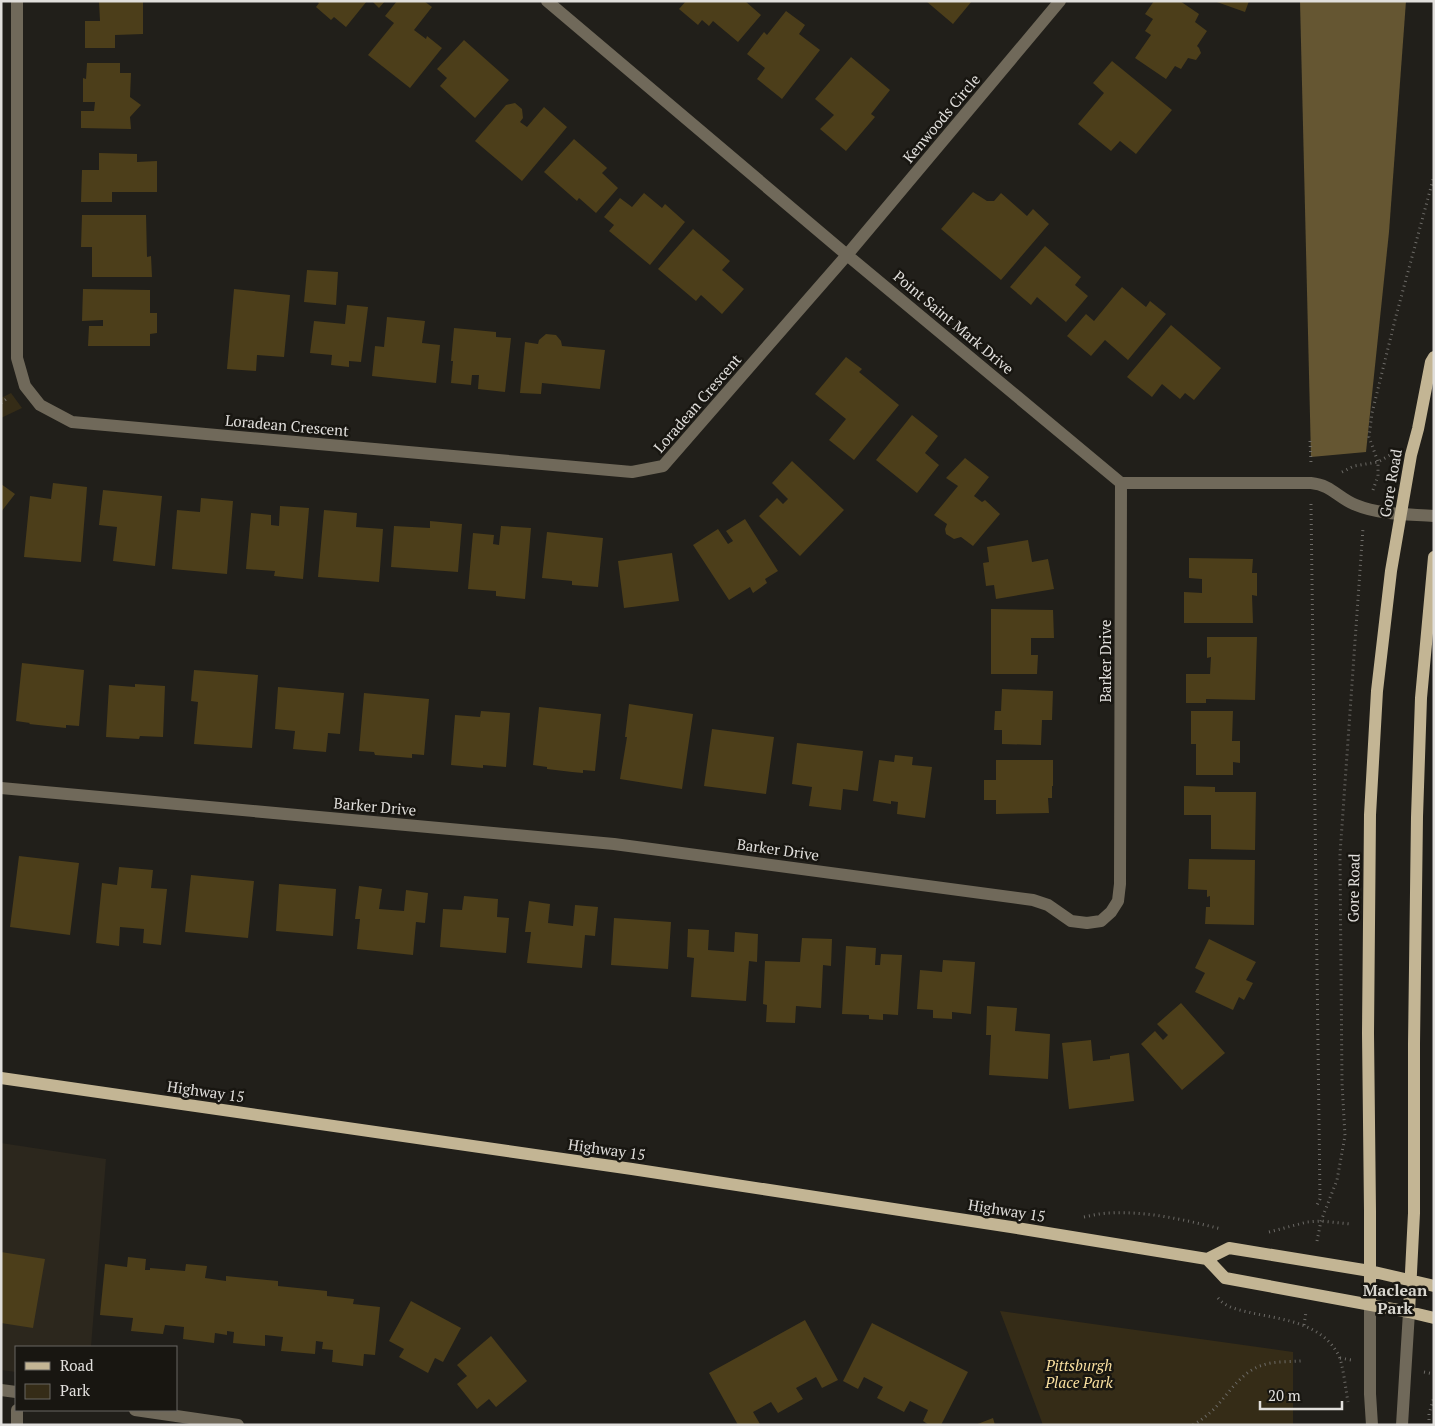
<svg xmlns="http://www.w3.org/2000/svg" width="1435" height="1426" font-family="'PT Serif',serif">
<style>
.built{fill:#2c271d}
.green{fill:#352c17}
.forest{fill:#655632}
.building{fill:#4c3e1a}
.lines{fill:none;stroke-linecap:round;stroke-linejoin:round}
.path{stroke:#6d6b67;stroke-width:3;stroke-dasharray:1 4;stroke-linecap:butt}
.minor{stroke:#70695a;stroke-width:12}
.major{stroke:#c3b594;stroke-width:12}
.labels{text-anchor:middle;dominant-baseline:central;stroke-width:5;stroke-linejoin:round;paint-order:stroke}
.street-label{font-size:15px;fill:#e1dfdc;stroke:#181611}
.park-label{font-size:15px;font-style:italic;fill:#f9df9f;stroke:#181611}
.neighbourhood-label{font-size:16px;font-weight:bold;fill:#d8d6cf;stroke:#181611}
</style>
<rect width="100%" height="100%" fill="#211f1a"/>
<path class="built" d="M1,1143L106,1159L91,1347H16V1372L1,1370Z"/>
<path class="green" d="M11,393L22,408L1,418V398Z
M1000,1311L1293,1352V1425H1043Z"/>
<path class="forest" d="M1300,1H1406L1389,232L1366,452L1311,457Z"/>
<path class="building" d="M99,1H143V34L115,35V48H85V21H100Z
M317,1H367L346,27L334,17L331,20L316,7L319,3Z
M372,1H385L379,8Z
M397,1H424L432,7L414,30L426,39L427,36L442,48L410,88L368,55L394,23L385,16Z
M686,1H745L761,15L738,42L713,21L709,26L702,20L698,25L679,9Z
M926,1H972L953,24Z
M1154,1H1180L1199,14L1195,22L1207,31L1197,46L1199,48L1201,53L1196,60L1188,58L1181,69L1175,66L1166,79L1135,58L1151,35L1145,31L1153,19L1145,14Z
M1214,1H1249L1245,12Z
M786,11L805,25L799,34L820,50L782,99L757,79L765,68L747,54L764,32L767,35Z
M464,40L509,80L475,118L440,86L447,78L437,69Z
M851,57L890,90L871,114L875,117L846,151L820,129L834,115L815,99Z
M1112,61L1172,110L1136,154L1120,141L1111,151L1078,124L1104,93L1093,83Z
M87,63H120V73H131L130,97L141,105L130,117L131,129L81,128V111H94L95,102H83V78L86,79Z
M515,103L522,109L523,118L520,122L527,127L544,107L567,127L522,181L475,141L506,105Z
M574,139L606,167L607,168L602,173L618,188L596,213L579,198L577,201L544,172Z
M99,153L137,154V162L157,161V192H112V202H81L82,170H99Z
M973,192L987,201H994L1001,193L1027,216L1033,209L1049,224L1001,280L941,229Z
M644,193L662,208L665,204L685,222L650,265L609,231L614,225L604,217L620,198L632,207Z
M82,215H146L147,257L151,256L152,277H92V247H81Z
M693,229L730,261L722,270L744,289L722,314L701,295L696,301L658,269Z
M1045,246L1081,277L1075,285L1088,296L1066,322L1037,297L1031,305L1010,287Z
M307,270L338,272L336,305L304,302Z
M1122,287L1146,307L1150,301L1166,314L1128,360L1105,340L1091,356L1067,336L1086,314L1094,321Z
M83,289L150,290V313H157V333L150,334V346H88L89,326H103V320L82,321Z
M234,289L290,295L284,357L257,355L256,371L227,369Z
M347,305L368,307L361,362L349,361V367L331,365L332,355L310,353L314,321L345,324Z
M387,317L425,321L422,343L440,345L436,383L372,376L375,346L384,347Z
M1171,325L1221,368L1194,400L1185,393L1180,399L1162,384L1152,397L1127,377Z
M454,328L496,332V337L511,338L505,392L478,389L479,375H472L471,385L451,383L453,361H451Z
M546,334L556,335L561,341L562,346L605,350L600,389L542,383L541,394L520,393L525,342L538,344L539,340Z
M846,357L862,369L859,372L899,405L854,460L829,440L846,419L815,394Z
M912,415L938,436L925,453L939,465L917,493L876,460Z
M965,458L989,477L974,496L982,502L985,500L1000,514L973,546L961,537L954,539L946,534L945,529L947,524L934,515L958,486L946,478Z
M792,461L844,510L800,556L759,516L777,498L783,504L788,499L772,483Z
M53,483L87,487L81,562L24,557L30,496L51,499Z
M1,484L15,494L1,512Z
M103,490L162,496L155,566L113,561L117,527L99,525Z
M201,498L233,501L227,574L172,569L177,510L200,512Z
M280,506L309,508L303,579L274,576L275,571L246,569L251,513L271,515V525L279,526Z
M324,510L357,513L356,527L383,529L379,582L318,577Z
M745,519L778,571L765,579L767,583L753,593L750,587L729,600L693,545L718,529L728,544L733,541L726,531Z
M430,521L462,524L458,572L391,567L394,526L430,528Z
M501,526L531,528L525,599L496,596V591L468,589L473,533L494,535L493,544L499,545Z
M547,532L603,538L598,587L572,585V581L542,578Z
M1028,540L1032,562L1048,559L1054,589L996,599L994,585L986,586L983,563L989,562L987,547Z
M672,553L679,601L624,608L618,561Z
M1189,558L1253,559L1252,573H1257V596L1252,595L1253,623H1184V592L1202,593V579L1189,578Z
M991,609L1053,610L1054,638H1031V655H1038L1037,674H991Z
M1207,637H1257L1255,700L1206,699V703H1186V674H1210L1211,657L1207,658Z
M22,663L84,670L79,726L66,725V728L29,724L30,723L16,721Z
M194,670L258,675L252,748L194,744L198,702L191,701Z
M135,684L165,686L163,737L140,736L139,739L106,737L109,685L135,687Z
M278,687L344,693L340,734L328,733L326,752L293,749L295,731L275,729Z
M1002,689L1053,691L1052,720H1042L1041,745L1002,744V730H994L995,711H1001Z
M364,693L429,699L424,755L412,754V758L375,755L374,752L359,751Z
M629,704L693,714L682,789L620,779L627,737H625Z
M539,707L601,714L595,771L583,770V773L572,772L547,769V767L533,765Z
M481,711L510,713L506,767L483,765V768L451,765L455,715L480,717Z
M1191,711H1233L1232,741H1240V763L1233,762V775H1196V744H1191Z
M712,729L774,737L766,794L704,786Z
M797,743L863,751L858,791L843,789L841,810L809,806L812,787L792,784Z
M895,755L913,757L912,765L932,767L925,818L897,814L898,802L891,801V804L873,801L879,760L894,762Z
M996,760H1053V786H1052V798H1048L1049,813L996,814V800H984V780H996Z
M1184,786L1215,787V792H1256L1255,850L1211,849V815H1184Z
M19,856L79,863L70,935L10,927Z
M1189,859L1255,860L1254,925L1205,924L1206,907H1210V896L1207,897V890L1188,889Z
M119,867L153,870L151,888L167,889L161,945L143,943L144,929L120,927L119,946L96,943L102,883L117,885Z
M191,875L254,881L248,938L185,932Z
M279,884L336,889L333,936L276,931Z
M359,886L382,889L379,909L404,911L406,890L428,893L425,923L416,922L413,955L357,949L360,919H355Z
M464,896L498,899L497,917L509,918L506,953L440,947L443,909L462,910Z
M529,901L550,904L548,923L573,926L575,905L598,907L595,936L585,935L582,968L527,963L531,932H525Z
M614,918L671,922L668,969L611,965Z
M688,929L709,930L708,950L734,952L735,932L758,934L757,962L749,961L746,1001L691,997L694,958L687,957Z
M802,938L832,939L831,966L823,965L821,1008L796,1006L795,1023L766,1022L767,1005L763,1004L765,961L800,962Z
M1209,939L1256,962L1246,980L1253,983L1244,1000L1239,997L1233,1010L1195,992L1205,973L1195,968Z
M846,946L876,948L875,965H880L881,954L902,955L898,1015L883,1014V1020L869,1019V1015L842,1014Z
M943,960L975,962L971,1014L952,1012V1019L933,1018V1010L917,1009L920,970L942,972Z
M1181,1003L1225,1053L1182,1090L1141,1044L1155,1031L1163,1040L1168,1035L1157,1024Z
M987,1006L1017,1008L1015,1031L1050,1034L1048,1079L989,1075L991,1035H986Z
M1091,1040L1093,1061L1110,1059V1056L1129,1053L1134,1101L1069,1109L1062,1043Z
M1,1252L45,1259L33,1328L1,1323Z
M128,1257L146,1259L145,1270H150V1268L185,1271L186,1264L207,1266L205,1278L226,1281V1276L278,1281V1286L327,1291V1296L354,1299L353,1304L380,1307L375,1355L364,1354L363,1366L332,1362L333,1350L322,1349L323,1342L316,1341L315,1354L281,1351L283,1337L265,1335V1346L233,1343L234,1332L227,1331V1335L215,1333L214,1343L183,1339L184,1327L165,1325L163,1334L131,1331L133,1318L100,1315L105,1264L127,1267Z
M411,1301L461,1328L443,1362L435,1358L428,1373L399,1357L404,1349L389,1341Z
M805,1320L838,1380L822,1388L816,1377L796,1388L803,1399L778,1413L771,1402L753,1412L760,1424L758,1425H738L709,1373Z
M872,1323L968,1372L941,1425H929L923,1421L928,1410L910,1401L904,1412L877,1398L883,1387L864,1377L858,1389L843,1381Z
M491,1336L527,1381L496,1407L489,1399L477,1409L457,1384L467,1376L457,1365Z
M993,1418L995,1425H975Z"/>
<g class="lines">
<path class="path" d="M1,403L9,397
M1310,441L1311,463
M1342,472L1354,466L1378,462L1390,455
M1373,490L1378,476V462L1369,437L1372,413L1396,316L1434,176
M1311,504L1320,1199L1316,1207
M1084,1217C1093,1215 1102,1213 1111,1213C1147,1211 1186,1220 1221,1229
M1269,1232L1307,1222L1321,1221L1351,1224
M1317,1241L1321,1221L1337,1180L1345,1136L1342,1083L1340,854L1363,528
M1218,1298C1226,1308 1240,1310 1252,1313C1285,1320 1322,1323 1339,1356C1343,1365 1346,1391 1348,1402
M1304,1325L1306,1312
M1340,1358L1351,1360
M1424,1372L1434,1374
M1193,1425C1201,1420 1208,1415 1215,1408C1229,1393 1242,1371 1263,1365C1274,1361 1289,1362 1301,1361
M1429,1425V1414L1434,1397"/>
<path class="minor" d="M17,1V358L25,386L40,405L72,422L632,472L663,466L847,255L1060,1
M547,1L847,255L1121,483H1311C1332,485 1338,498 1356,505C1380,515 1408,514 1434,516
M1,788L614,844L1033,900L1048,905L1071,921L1087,923L1101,921L1111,912L1118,901L1120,884L1121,483
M1370,1305V1394L1372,1425
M1,1390L16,1392
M135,1410L238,1425
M17,1425V1410
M1402,1425L1409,1312"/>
<path class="major" d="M1,1078L632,1169L1011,1227L1207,1259L1229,1248L1370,1271L1434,1286
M1207,1259L1225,1278L1409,1312L1434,1318
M1370,1305V1211L1368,1033L1370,815L1377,691L1391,571L1411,455L1418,429L1431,362L1434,357
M1409,1312L1414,1213V1044L1417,817L1421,698L1434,557"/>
</g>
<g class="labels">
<g class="street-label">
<text transform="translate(941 118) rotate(-50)">Kenwoods Circle</text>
<text transform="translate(954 322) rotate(40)">Point Saint Mark Drive</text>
<text transform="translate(697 403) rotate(-49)">Loradean Crescent</text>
<text transform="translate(287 425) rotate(5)">Loradean Crescent</text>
<text transform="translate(1390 483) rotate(-80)">Gore Road</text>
<text transform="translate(1105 661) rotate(-90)">Barker Drive</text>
<text transform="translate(375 806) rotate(5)">Barker Drive</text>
<text transform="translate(778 849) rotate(8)">Barker Drive</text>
<text transform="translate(1353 888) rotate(-89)">Gore Road</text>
<text transform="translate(206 1091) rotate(8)">Highway 15</text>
<text transform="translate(607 1149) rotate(8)">Highway 15</text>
<text transform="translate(1007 1210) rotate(9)">Highway 15</text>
</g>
<g class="park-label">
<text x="1079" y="1365">Pittsburgh<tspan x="1079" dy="17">Place Park</tspan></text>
</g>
<g class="neighbourhood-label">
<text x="1395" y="1290">Maclean<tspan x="1395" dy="18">Park</tspan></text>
</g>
</g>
<rect width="1435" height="1426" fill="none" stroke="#e1dfdc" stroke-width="5"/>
<rect x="15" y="1346" width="162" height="65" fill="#181611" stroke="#686662"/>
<rect x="25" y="1362" width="25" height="8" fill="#c3b594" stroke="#686662"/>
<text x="60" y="1371" font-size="15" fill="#e1dfdc">Road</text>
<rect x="25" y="1384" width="25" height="15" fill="#352c17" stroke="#686662"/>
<text x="60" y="1396" font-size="15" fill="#e1dfdc">Park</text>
<path d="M1260 1401v8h82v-8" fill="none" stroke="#e1dfdc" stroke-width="2.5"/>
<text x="1268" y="1401" font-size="15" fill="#e1dfdc" stroke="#181611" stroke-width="4" paint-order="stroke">20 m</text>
</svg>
